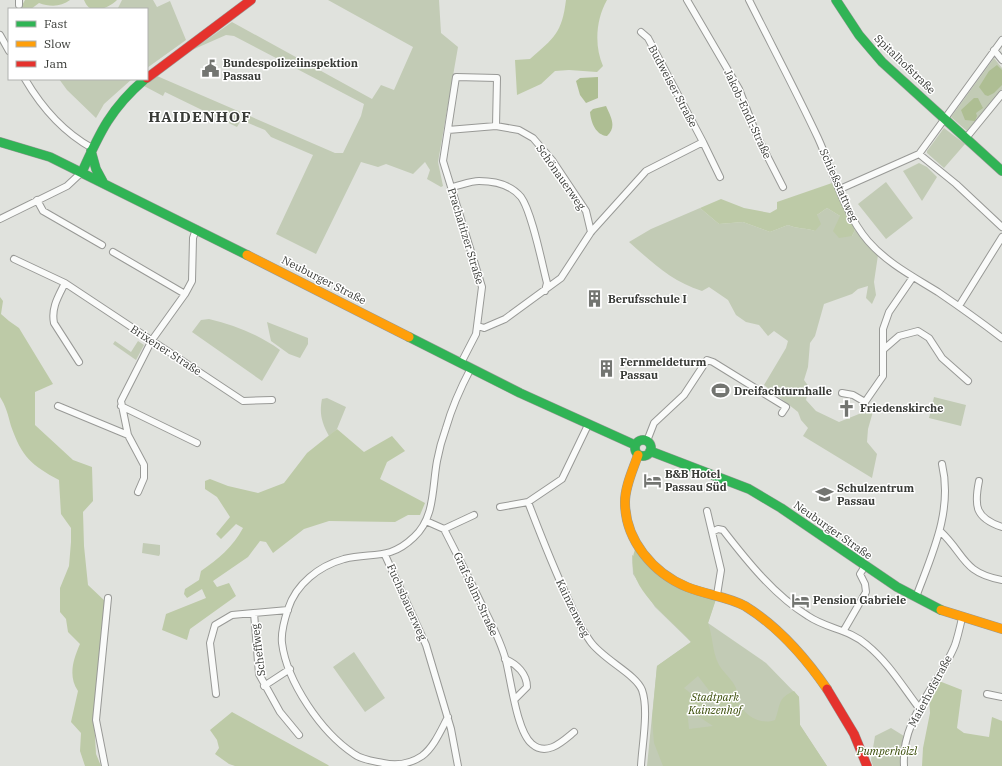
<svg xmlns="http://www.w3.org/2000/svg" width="1002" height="766" font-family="'IBM Plex Serif',serif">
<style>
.green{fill:#c2cbb5}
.forest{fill:#bdcaa7;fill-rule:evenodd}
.water{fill:#aebe93}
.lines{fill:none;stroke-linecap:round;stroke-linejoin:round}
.street-casing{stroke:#989996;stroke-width:8}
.fast-casing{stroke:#989996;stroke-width:10}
.slow-casing{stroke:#989996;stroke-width:10}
.jam-casing{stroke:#989996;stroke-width:10}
.street{stroke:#fafbfa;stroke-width:6}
.fast{stroke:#30b455;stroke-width:9}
.slow{stroke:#ff9f0a;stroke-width:9}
.jam{stroke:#e5322d;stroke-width:9}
.labels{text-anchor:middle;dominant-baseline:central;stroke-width:3;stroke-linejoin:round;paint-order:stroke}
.poi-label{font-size:11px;font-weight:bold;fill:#393b37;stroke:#fff;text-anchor:start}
.street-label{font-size:11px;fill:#393b37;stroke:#fff}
.park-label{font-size:11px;font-style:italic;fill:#374a05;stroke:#fff}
.district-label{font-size:15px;font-weight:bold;letter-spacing:1px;fill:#393b37;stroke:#fff}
</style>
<rect width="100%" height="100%" fill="#e0e2dd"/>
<path class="green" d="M122,0H153L157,7L170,1L186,40L147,68V9H108L118,8Z
M328,0H439L441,33L458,47L438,162L443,186L441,187L427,179L430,170L425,162L413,174L386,164L378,167L361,162L316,254L276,234L313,155L271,137L265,130L241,120L237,127L165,92L163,96L144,86L157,76L335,153H343L361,116L364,104L234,36L226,35L192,50L232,22L372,99L381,85L394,90L413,47Z
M994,58L1002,68V89L967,131L951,117Z
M59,79H132L104,104L96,118L67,90Z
M944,128L965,144L944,168L927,153V151Z
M919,163L927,167L937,177L922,201L903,171Z
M886,182L913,218L886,239L858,204Z
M700,208L719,224L743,222L770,232L788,225C797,229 806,228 815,231L817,215L827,208L840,216L852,236L855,230L878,255L874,282L876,295L872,304L866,298L868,286L858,289L852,294L824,304L815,336L810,343L808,367L804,380L809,387L806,400L816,411L839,422L874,408L868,429L867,442L877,454L872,478L803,436L808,428L801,420L798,412L764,385L786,348L788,341L774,331L768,336L759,325L746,322L736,315L728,300L709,287L702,291C671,281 653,263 629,242L651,229Z
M209,319C235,325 259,335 280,350L262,381L192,332L201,320Z
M267,322L308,338V344L300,358L289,354L271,341Z
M115,341L131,352L138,341L144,345L136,360L113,344Z
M934,397L966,405L961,426L929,418Z
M327,398L346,407L337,429L329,436C322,423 319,414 322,399Z
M143,543L160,545V554L159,556L142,553Z
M632,555L668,578L717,596L708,623L766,663L799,697L800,725L827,766H647L657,666L691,642L655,607L633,574Z
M354,652L385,698L365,712L333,667Z
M891,728L904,736L901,755V766H873L871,760L875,736Z"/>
<path class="forest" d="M25,0H70C61,7 50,7 39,3L31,9H20Z
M84,0H117C111,6 98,13 90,8C87,7 85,2 84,0Z
M566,0H607C596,19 594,46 603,66L597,72L569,70L555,71L541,84L517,95L515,60L530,59C554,38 562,33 566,0Z
M832,183L855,230L852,236L839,238L833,231L840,216L827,208L817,215L821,224L815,231C806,228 797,229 788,225L770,232L743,222L719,224L700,208L721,199L744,208L770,213L777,209V202Z
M0,297L3,301L1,314L9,321L19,328L53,384L35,392V425L73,460L92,467L93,501L83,512L84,546L88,585L106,602L94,719L96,754L101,766H85L80,751L81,733L71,722L78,691C68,676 73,660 80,644L68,632L66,619L60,612V588L69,566L71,542V528L61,514L59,480C31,465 22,457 11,426C8,415 6,406 0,397Z
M337,429L364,452L392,436L405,451L387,462L380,479L425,503L420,515H408L395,522L329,521L304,529L273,553L266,542L260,541L248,557L213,581L217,587L229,583L236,596L190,629L187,640L162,630L166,614L206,598L202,589L187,598L184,594L185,589L199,580L201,571C218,559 233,547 243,528L236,524L221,539L216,534L230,517L217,497L205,489V481L210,479L228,486L258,493L284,483L307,453Z
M637,545L668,578L717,596L708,623C713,636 712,652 719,665C724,673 732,679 736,688C737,691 736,694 737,697C741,713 758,726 775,720C781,705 777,698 794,691L799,697L800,725L827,766H663L654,743L652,719L657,666L691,642C670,616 617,584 637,545ZM698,676L717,701L726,718L709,708L684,688ZM687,709L713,726L689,729Z
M939,681L962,690L957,728L964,733L989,737L992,717L1002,721V766H922L923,748L930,713L929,698Z
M232,712L328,765L329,766H235L229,764L215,754L219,748L217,740L210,730Z"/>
<path class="water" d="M997,65L1002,70V85L994,93L988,96L985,95L979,87L989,71Z
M598,77V98L586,103L580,95L576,81L580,78Z
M974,98H978L983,108L976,113L977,116L975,121L965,120L961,110Z
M606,106C611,117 617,127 607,136C596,135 591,123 590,112L593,109Z"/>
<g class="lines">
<defs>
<path id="street" d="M19,0V5
M687,0L739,89L757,136L783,187
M749,0C772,46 796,91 818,138C833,171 844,213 868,241C887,263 914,277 938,292C960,307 981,322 1002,338
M0,35L9,51
M994,50L1002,60
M25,79C42,108 63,132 92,148
M496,126L519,130L533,138L552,160L586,211L591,232
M448,130L496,126L497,78L456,77L443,161L482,287L476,334L461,363
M966,138L1002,94
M703,142L720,177
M919,154L1002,40
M452,187C461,185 471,181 479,181C495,181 511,185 521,197C532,212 542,264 547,283L545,291
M840,189L919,154L956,184L1002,227
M37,200L43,211L102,245
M0,219L67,186L82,172
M113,252L185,294
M14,259L65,283L243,401L272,400
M65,283C58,297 51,308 54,323L79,362
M959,306L1002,237
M478,326L484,328L505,319L561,278L591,232L646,171L703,142L648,38L641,32
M884,349L899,336L918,331L929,338L942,358L968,381
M842,393L853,395L865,402L883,376V329L889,312L913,277
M58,406L128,435
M121,406L197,443
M647,441L654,423L684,395L707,360L713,362L786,407L782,413
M979,481C974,506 975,518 1002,527
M138,492L144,478V465L128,435L121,401L152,340L185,294L192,281L193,238L196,229
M528,502C541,536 554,569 569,601C575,614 581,629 590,641C602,659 636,674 642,690C649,710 642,745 641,766
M500,507L528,502L562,479L588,425
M707,511L721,570L717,595
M426,521L444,529C457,554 469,578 481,603C490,621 501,641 506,661C511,681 517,732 532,744C547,757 563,741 574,732
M444,529L474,515
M940,531C965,554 962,573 1002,580
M712,532L718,529L723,530C747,561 774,595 808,616C827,629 849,629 867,645C888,662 903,687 919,708
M385,555L426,645L451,729L458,766
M916,597C932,554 953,511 942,464
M254,613L259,674L280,712L299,735
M844,630L866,592L865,584L860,574L865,566
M505,659C517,664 527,674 527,687L515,699
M264,686L290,669
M216,694L210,643L215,625L232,615L288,610
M987,694L1002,697
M448,717C441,730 434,747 422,756C410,764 397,766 383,763C373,761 362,760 354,754C321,732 287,682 282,643C281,634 285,618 288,609C296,584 319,566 344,559C372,552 389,561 414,537C435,518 432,488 437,461C439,450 442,439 446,428C452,407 461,387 471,368
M105,766L96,720L108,598
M904,766C901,718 938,687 955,645C958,636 960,627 962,618"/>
<path id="fast" d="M836,0L859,35L882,62L1002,171
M0,142L50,157L247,255
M91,151L96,169L103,182
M82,172C100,132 111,108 145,79
M409,337L520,393L635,445
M635 448a8 8 0 1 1 16 0a8 8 0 1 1-16 0Z
M650,451L749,489L781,508L897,587L941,610"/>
<path id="slow" d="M247,255L409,337
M638,455C633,470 625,486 625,502C625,540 653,573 687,587C706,595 727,596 745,606C779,627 805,657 827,689
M941,610L1002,629"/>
<path id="jam" d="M147,78L251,0
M827,689L854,734L867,766"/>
</defs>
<use href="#street" class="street-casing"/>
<use href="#fast" class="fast-casing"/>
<use href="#slow" class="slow-casing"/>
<use href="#jam" class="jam-casing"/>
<use href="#street" class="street"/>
<use href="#fast" class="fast"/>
<use href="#slow" class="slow"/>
<use href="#jam" class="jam"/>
</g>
<defs>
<symbol id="civic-bare" viewBox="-9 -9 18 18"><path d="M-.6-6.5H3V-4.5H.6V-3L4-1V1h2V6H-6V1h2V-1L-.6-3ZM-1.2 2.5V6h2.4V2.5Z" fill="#737571" stroke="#fff" stroke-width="2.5" paint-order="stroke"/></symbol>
<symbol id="building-bare" viewBox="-9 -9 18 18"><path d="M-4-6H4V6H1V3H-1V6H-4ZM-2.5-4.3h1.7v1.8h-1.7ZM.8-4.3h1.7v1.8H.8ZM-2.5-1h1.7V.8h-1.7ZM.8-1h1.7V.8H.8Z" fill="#737571" stroke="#fff" stroke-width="2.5" paint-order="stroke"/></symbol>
<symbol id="stadium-bare" viewBox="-9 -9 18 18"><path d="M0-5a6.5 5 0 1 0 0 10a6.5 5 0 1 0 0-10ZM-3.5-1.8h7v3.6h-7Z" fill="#737571" stroke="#fff" stroke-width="2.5" paint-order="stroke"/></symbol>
<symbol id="church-bare" viewBox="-9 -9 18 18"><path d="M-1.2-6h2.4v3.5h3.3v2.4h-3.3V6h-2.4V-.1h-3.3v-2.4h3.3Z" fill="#737571" stroke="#fff" stroke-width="2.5" paint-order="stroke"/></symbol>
<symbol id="hotel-bare" viewBox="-9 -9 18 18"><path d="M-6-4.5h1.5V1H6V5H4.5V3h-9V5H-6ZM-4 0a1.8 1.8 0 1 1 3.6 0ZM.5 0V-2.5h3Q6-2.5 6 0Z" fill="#737571" stroke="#fff" stroke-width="2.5" paint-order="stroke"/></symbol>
<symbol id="school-bare" viewBox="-9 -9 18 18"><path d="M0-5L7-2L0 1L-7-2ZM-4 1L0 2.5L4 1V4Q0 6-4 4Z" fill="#737571" stroke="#fff" stroke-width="2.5" paint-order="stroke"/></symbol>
</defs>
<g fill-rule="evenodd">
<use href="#civic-bare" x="198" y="56" width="25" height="25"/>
<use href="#building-bare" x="582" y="286" width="25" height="25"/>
<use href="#building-bare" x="594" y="356" width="25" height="25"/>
<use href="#stadium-bare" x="708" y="378" width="25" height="25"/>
<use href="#church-bare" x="834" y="396" width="25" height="25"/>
<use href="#hotel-bare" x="640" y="468" width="25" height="25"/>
<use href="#school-bare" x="812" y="482" width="25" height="25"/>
<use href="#hotel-bare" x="788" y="588" width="25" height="25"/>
</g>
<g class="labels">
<g class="poi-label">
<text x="223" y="63">Bundespolizeiinspektion<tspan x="223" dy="13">Passau</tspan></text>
<text x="608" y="299">Berufsschule I</text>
<text x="620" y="362">Fernmeldeturm<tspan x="620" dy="13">Passau</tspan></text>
<text x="734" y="391">Dreifachturnhalle</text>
<text x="860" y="408">Friedenskirche</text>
<text x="665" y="474">B&amp;B Hotel<tspan x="665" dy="13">Passau Süd</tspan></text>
<text x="837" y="488">Schulzentrum<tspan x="837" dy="13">Passau</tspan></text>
<text x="813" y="600">Pension Gabriele</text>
</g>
<g class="street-label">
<text transform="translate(905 64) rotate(44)">Spitalhofstraße</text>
<text transform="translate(673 86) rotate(62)">Budweiser Straße</text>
<text transform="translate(748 114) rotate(65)">Jakob-Endl-Straße</text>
<text transform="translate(561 177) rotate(55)">Schönauerweg</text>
<text transform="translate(839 185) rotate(66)">Schießstattweg</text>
<text transform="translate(466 236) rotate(73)">Prachatitzer Straße</text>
<text transform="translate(324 280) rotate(27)">Neuburger Straße</text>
<text transform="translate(166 350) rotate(33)">Brixener Straße</text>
<text transform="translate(833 530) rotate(35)">Neuburger Straße</text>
<text transform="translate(476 594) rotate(65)">Graf-Salm-Straße</text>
<text transform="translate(407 602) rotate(66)">Fuchsbauerweg</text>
<text transform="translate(573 608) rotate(64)">Kainzenweg</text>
<text transform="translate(258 650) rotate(-97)">Scheffweg</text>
<text transform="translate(930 691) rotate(-62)">Maierhofstraße</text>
</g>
<g class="park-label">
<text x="715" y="697">Stadtpark<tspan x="715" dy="13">Kainzenhof</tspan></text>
<text x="887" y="751">Pumperhölzl</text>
</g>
<g class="district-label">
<text x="200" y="116">HAIDENHOF</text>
</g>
</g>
<rect x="8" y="8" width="140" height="72" fill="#ffffff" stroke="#b0b1af"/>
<rect x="16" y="21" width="20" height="6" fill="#30b455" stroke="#b0b1af"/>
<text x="44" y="28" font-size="12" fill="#393b37">Fast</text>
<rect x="16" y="41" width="20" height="6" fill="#ff9f0a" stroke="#b0b1af"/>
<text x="44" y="48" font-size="12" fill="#393b37">Slow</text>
<rect x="16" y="61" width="20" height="6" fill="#e5322d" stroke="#b0b1af"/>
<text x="44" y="68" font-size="12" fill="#393b37">Jam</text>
</svg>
